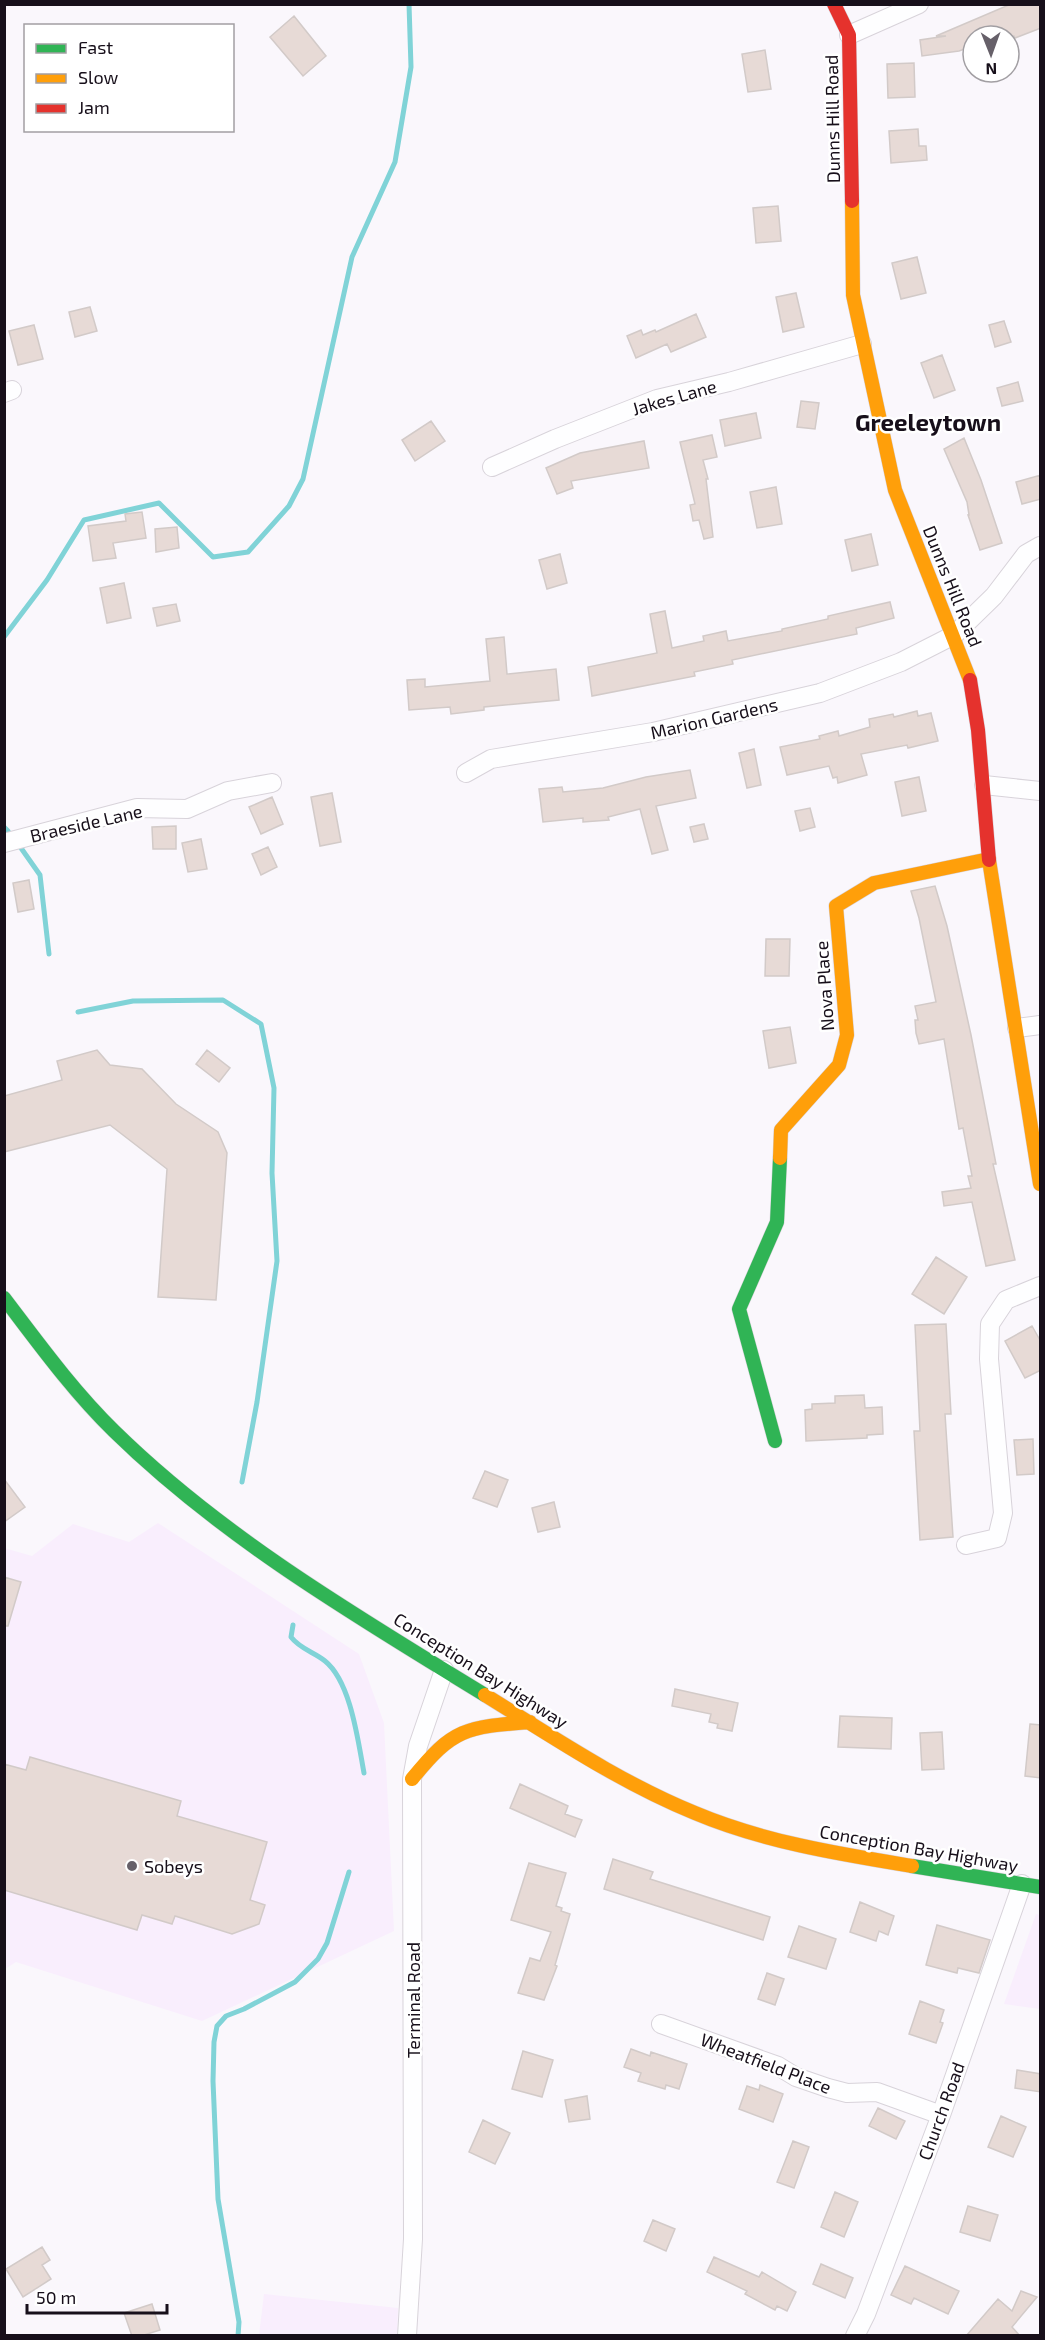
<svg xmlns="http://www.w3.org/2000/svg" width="1045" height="2340" font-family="'Exo 2',sans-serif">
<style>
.built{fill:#f9eefd}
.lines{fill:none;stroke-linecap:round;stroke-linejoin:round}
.stream{stroke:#80d3d7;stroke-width:5}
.building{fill:#e7dad6;stroke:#d2cac8;stroke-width:1.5}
.street-casing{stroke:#d8d3da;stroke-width:20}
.fast-casing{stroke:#d8d3da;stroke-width:15}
.slow-casing{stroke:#d8d3da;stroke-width:15}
.jam-casing{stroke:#d8d3da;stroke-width:15}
.street{stroke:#fefeff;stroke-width:18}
.fast{stroke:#30b455;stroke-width:14}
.slow{stroke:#ff9f0a;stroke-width:14}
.jam{stroke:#e5322d;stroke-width:14}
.poi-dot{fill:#666069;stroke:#fff;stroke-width:2}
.labels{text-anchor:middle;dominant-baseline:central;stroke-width:5;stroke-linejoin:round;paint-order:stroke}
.street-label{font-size:18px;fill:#170f1a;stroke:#fff}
.poi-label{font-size:18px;fill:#170f1a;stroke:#fff;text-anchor:start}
.district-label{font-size:24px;font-weight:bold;fill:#170f1a;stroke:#fff}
</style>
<rect width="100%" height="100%" fill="#faf7fc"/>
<path class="built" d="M158,1523L359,1654L384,1723L394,1931L202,2021L16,1962L5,1969L4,1548L32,1556L73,1524L129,1542Z
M1036,1914L1040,1915V2009L1004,2004Z
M264,2294L398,2308L397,2335H259Z"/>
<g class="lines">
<path class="stream" d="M4,637L47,580L84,520L159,503L213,557L248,552L289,506L303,479L352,257L395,162L411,67L409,4
M4,827L8,831
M21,848L40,875L49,954
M78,1012L133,1001L223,1000L261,1024L274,1088L272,1173L277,1261L257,1402L242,1482
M293,1625L291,1637C300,1649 314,1652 325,1661C351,1682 358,1741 364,1773
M238,2336L239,2322L218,2199L213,2081L214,2042L217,2026L226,2016L244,2009L295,1982L318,1959L327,1943L349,1872"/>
</g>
<path class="building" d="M1011,4H1041V28L1015,38L1014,36H973V46L959,51L922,56L920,40L946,36H936Z
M294,16L326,56L303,76L270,37Z
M765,50L771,89L748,92L742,54Z
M914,63L915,97L888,98L887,64Z
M918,129L919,146H926L927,160L891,163L889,131Z
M778,206L781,241L756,243L753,208Z
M917,257L926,293L901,299L892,263Z
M796,293L804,327L783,332L776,297Z
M90,307L97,331L75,337L69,312Z
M696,314L706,337L671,352L667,344L636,358L627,336L641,330L643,335L655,330L656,332Z
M1004,321L1011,342L995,347L989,325Z
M34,325L43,359L18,365L9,331Z
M942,355L955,390L934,398L921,363Z
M1018,382L1023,401L1002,406L997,388Z
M801,401L819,403L815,429L797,427Z
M756,413L761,438L725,446L720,420Z
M431,421L445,441L415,461L402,440Z
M712,435L717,457L703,460L708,479H706L713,537L704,539L699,520L693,521L690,505L695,504L680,442Z
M964,438L981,480L1002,543L980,550L968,515H969L967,502L944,449Z
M644,441L649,468L571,481L573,488L557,494L546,468L580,453Z
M1041,475V499L1022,504L1016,482Z
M776,487L782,524L757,528L750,492Z
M142,512L146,538L113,543L116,558L93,561L88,526L126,521L125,514Z
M177,527L179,548L156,552L155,529Z
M871,534L878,565L852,571L845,540Z
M560,554L567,583L547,589L539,560Z
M124,583L131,618L107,623L100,588Z
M890,602L894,618L856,628L857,634L732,660L733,664L694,672L695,676L592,696L588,667L657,653L650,614L665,611L672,648L704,641L703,636L726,631L728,641L782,631V629L828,619V616Z
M176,604L180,621L157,626L153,608Z
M504,637L507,674L556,669L559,700L484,707V710L451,714L450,707L409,710L407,680L425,679V687L490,681L486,639Z
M917,711L918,716L931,713L938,741L908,748L907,745L861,754L867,775L838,783L837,777L833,778L829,766L787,775L780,747L820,739L819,736L838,731L839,736L870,727L869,719L893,714L894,717Z
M754,749L761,785L747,788L739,753Z
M690,770L696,798L656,806L668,850L652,854L640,809L608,817L609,820L583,822V818L543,822L539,789L562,787L563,792L603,788L646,777Z
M919,777L926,811L902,816L895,782Z
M332,793L341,842L320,846L311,797Z
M272,797L283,824L261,834L249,807Z
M810,808L815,827L800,831L795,811Z
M704,824L708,839L694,842L690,827Z
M176,826V849H153L152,827Z
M201,839L207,869L188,872L182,843Z
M268,847L277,867L261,875L252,854Z
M29,880L34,909L18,912L13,883Z
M935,886L947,926L971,1035L996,1164H993L1015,1260L986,1266L972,1202L944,1206L942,1192L971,1188L968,1176H972L963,1128L959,1129L944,1039L919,1044L916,1033L915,1020H918L915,1006L936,1002L919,918L911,891Z
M766,939H790L789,976H765Z
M790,1027L796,1063L769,1068L763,1031Z
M97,1050L110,1065L142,1069L176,1104L218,1132L227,1153L216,1300L158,1297L167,1169L110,1125L4,1152V1096L62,1080L57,1061Z
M207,1050L230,1068L219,1082L196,1064Z
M936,1257L967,1277L944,1314L912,1294Z
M946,1324L951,1414H945L953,1537L920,1540L914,1431H920L915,1325Z
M1032,1326L1041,1342V1370L1025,1378L1005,1341Z
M864,1395L865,1408L882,1407L883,1434L867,1435V1438L806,1441L805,1410L812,1409V1404L835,1403V1396Z
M1033,1439L1034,1474L1017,1475L1014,1440Z
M485,1471L508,1480L497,1507L473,1498Z
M4,1479L25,1507L4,1522Z
M554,1502L560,1527L538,1532L532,1508Z
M4,1577L21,1582L8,1626H4Z
M675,1689L738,1703L732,1731L717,1728L718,1724L709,1722L711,1714L672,1706Z
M840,1716L892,1718L891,1749L838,1747Z
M1030,1724L1041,1725V1778L1025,1776Z
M942,1732L944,1769L922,1770L920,1733Z
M30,1757L181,1801L177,1816L267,1842L250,1900L265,1905L259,1924L232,1934L175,1916L172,1924L142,1915L137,1930L4,1890V1764L26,1770Z
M520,1784L568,1806L565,1814L582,1820L575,1837L510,1808Z
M613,1859L653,1872L650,1879L770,1917L763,1940L604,1889Z
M529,1863L566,1873L556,1906L562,1908L561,1911L570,1914L555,1965L557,1966L544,2000L518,1993L530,1958L540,1961L551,1932L511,1920Z
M860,1902L894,1916L888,1935L879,1931L876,1941L850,1932Z
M937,1925L990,1940L979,1973L958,1968L957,1973L926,1965Z
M799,1926L836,1939L826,1969L788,1957Z
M767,1973L784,1979L775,2005L758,1999Z
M920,2001L944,2010L940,2022L943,2023L936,2043L909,2034Z
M631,2049L650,2056L651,2052L687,2064L679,2089L666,2085L665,2089L638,2081L641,2073L624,2067Z
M523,2051L553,2060L542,2097L512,2089Z
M1017,2070L1041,2074V2092L1015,2088Z
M760,2085L783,2094L773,2122L739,2109L747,2086L759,2090Z
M587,2096L590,2119L569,2122L565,2100Z
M878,2108L905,2121L896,2139L869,2126Z
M1001,2116L1026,2127L1013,2157L988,2147Z
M483,2120L510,2133L495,2164L469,2152Z
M793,2141L809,2147L794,2188L777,2182Z
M835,2192L858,2202L844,2237L821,2227Z
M968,2206L998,2215L990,2241L960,2232Z
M653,2220L675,2229L666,2251L644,2241Z
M42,2247L50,2260L42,2265L51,2279L23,2297L6,2269Z
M714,2257L759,2277L762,2272L796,2292L787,2311L777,2306L775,2310L745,2294L747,2291L707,2272Z
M821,2264L853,2278L845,2298L813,2284Z
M905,2266L959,2291L948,2314L914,2298L911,2304L891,2295Z
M1021,2291L1037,2297L1012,2327L1020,2336H966L998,2299L1012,2311Z
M152,2304L160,2330L141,2336H132L124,2313Z"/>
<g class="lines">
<defs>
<path id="street" d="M849,35L919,4
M4,393L12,390
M492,467L555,439L657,399L729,382L862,344
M466,773L491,759L653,732L820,693L901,662L954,635L994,596L1026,554L1040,546
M984,785L1040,791
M4,843L137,808L187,809L228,791L272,783
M1017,1028L1040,1025
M966,1545L997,1538L1003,1513L989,1359L990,1324L1006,1300L1040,1286
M661,2024L778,2066L796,2077L828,2088L847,2093L877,2092L941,2115
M407,2336L413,2239L412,1779L418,1746L444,1670
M855,2336L866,2314L941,2115L1022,1884"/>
<path id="fast" d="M4,1298C39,1344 73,1391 114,1431C222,1537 356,1616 485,1695
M775,1441L739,1309L777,1222L780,1158
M912,1866L1040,1887"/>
<path id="slow" d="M852,201L853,295L895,490L970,680
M989,860L1040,1184
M780,1158L781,1130L839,1065L847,1035L836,906L874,883L989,859
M485,1695C553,1737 621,1783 695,1813C764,1842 839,1854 912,1866
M412,1779C453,1728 466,1727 530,1722"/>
<path id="jam" d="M834,4L849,35L852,201
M970,680L978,730L989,860"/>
</defs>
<use href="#street" class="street-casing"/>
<use href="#fast" class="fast-casing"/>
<use href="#slow" class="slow-casing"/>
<use href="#jam" class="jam-casing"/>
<use href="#street" class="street"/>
<use href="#fast" class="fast"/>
<use href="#slow" class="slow"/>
<use href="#jam" class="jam"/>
</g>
<circle class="poi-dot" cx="132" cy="1866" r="6"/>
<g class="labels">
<g class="street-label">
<text transform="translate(832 119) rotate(-91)">Dunns Hill Road</text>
<text transform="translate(674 397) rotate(-16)">Jakes Lane</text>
<text transform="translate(953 586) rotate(68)">Dunns Hill Road</text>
<text transform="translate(714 718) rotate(-13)">Marion Gardens</text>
<text transform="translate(86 823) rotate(-13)">Braeside Lane</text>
<text transform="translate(824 986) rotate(-94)">Nova Place</text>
<text transform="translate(481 1670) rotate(32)">Conception Bay Highway</text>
<text transform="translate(919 1848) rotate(10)">Conception Bay Highway</text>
<text transform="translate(413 2000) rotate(-90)">Terminal Road</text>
<text transform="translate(766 2063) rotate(21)">Wheatfield Place</text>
<text transform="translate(941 2111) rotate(-70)">Church Road</text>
</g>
<g class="poi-label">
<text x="144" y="1866">Sobeys</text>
</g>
<g class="district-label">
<text x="928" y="421">Greeleytown</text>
</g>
</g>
<rect width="1045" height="2340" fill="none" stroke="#170f1a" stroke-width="12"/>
<rect x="24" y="24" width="210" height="108" fill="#ffffff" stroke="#a29fa3" stroke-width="1.5"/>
<rect x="36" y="44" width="30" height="9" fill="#30b455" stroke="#a29fa3" stroke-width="1.5"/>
<text x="78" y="54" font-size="18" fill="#170f1a">Fast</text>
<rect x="36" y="74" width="30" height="9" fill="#ff9f0a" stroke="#a29fa3" stroke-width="1.5"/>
<text x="78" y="84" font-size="18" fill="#170f1a">Slow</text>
<rect x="36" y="104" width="30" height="9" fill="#e5322d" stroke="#a29fa3" stroke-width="1.5"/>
<text x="78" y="114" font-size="18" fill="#170f1a">Jam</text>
<g transform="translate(991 54) rotate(179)"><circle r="28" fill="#ffffff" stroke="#a29fa3" stroke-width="1.5"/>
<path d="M0-4.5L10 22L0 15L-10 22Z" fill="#666069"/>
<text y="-9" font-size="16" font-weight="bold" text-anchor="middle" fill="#170f1a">N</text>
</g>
<path d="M27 2304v9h140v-9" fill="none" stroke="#170f1a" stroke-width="3"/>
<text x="36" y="2304" font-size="18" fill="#170f1a" stroke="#ffffff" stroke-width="4.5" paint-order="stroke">50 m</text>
</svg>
